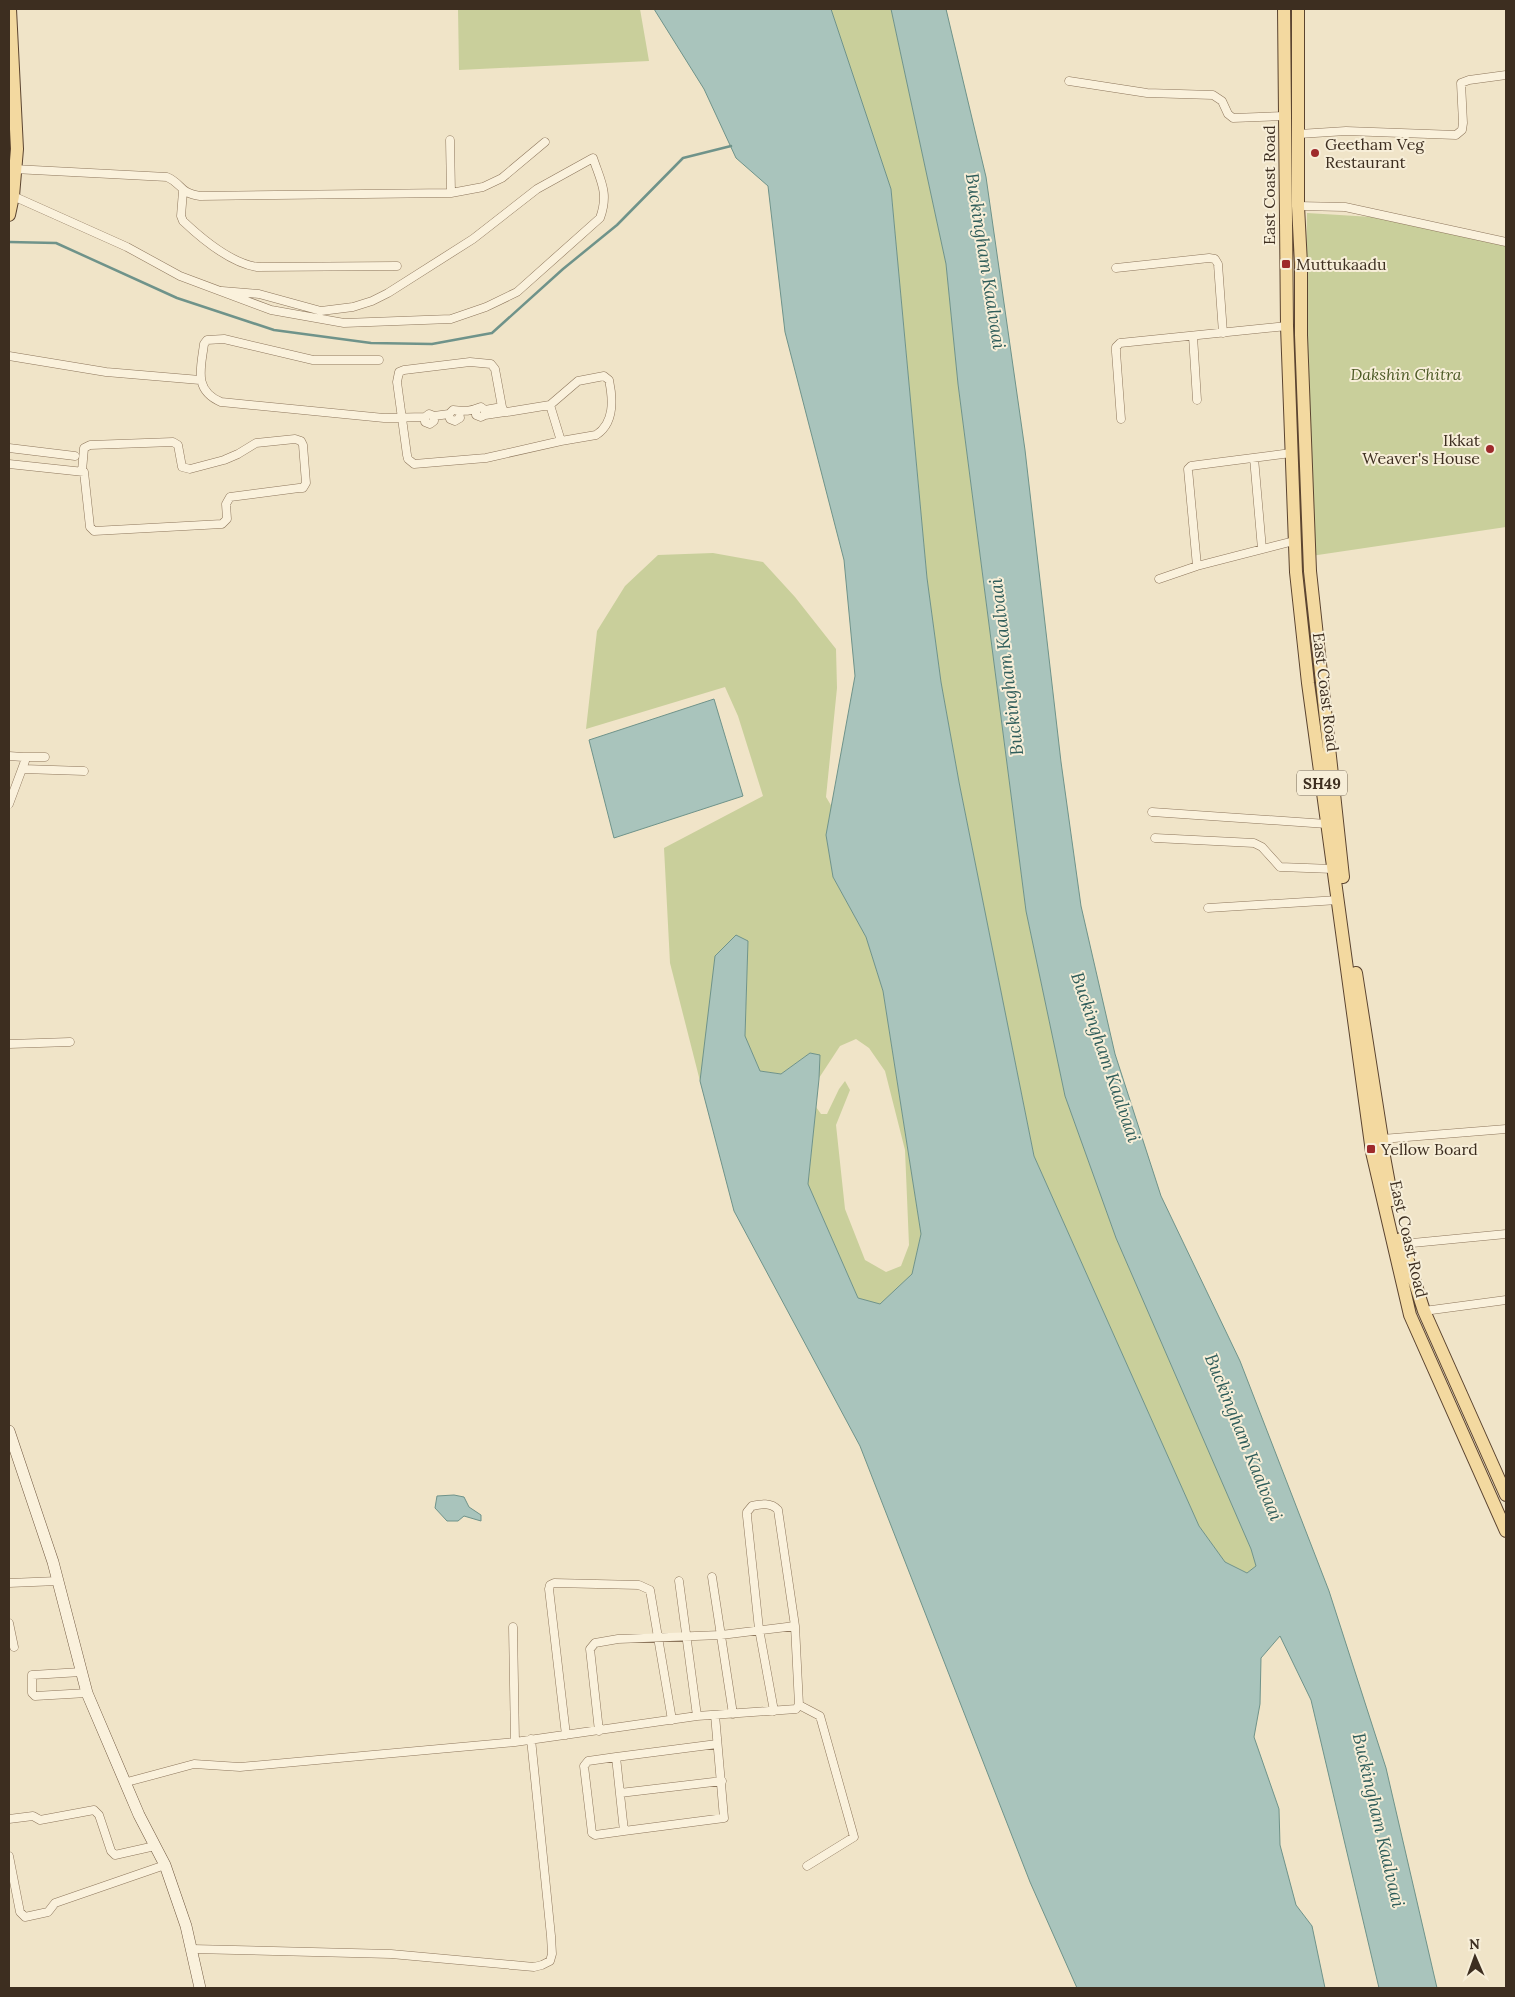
<svg xmlns="http://www.w3.org/2000/svg" width="1515" height="1997" font-family="Lora,serif">
<style>
.green{fill:#c9cf9b}
.water{fill:#a9c4bc;stroke:#6f938a}
.lines{fill:none;stroke-linecap:round;stroke-linejoin:round}
.stream{stroke:#6f938a;stroke-width:2.5}
.street-casing{stroke:#8d765c;stroke-width:9}
.secondary-casing{stroke:#6f573f;stroke-width:12}
.primary-casing{stroke:#5b4430;stroke-width:14}
.street{stroke:#faf1dc;stroke-width:8}
.secondary{stroke:#faf1dc;stroke-width:11}
.primary{stroke:#f3d9a0;stroke-width:12}
.poi-dot{fill:#9e2a2b;stroke:#f7eed8;stroke-width:2}
.labels{text-anchor:middle;dominant-baseline:central;stroke-width:4;stroke-linejoin:round;paint-order:stroke}
.shield{fill:#f7eed8;stroke:#756857;stroke-width:1}
.shield-label{font-size:15px;font-weight:bold;fill:#3d2e20}
.poi-label{font-size:16px;fill:#3d2e20;stroke:#f7eed8;text-anchor:start}
.street-label{font-size:16px;fill:#3d2e20;stroke:#f7eed8}
.park-label{font-size:16px;font-style:italic;fill:#4d5a26;stroke:#f7eed8}
.water-label{font-size:18px;font-style:italic;fill:#2f5d5a;stroke:#f7eed8}
</style>
<rect width="100%" height="100%" fill="#f0e4c8"/>
<path class="green" d="M458,9H640L649,61L459,70Z
M831,9H891L946,264L958,384L1026,911L1065,1096L1116,1238L1251,1549L1256,1566L1247,1573L1225,1562L1199,1526L1034,1156L959,782L941,682L927,578L891,189Z
M1307,213L1372,217L1506,246V527L1311,556L1305,334Z
M713,553L763,562L795,597L836,649L837,688L826,797L832,807L826,835L833,877L866,937L883,991L921,1234L912,1274L880,1305L858,1298L808,1184L816,1107L821,1114H827L839,1089L845,1081L850,1090L836,1125L845,1209L865,1260L886,1272L901,1266L909,1245L905,1150L885,1071L869,1048L856,1039L840,1046L819,1078L820,1056L810,1053L781,1074L760,1071L745,1036L748,941L707,1030L700,1081L670,963L664,848L763,796L738,716L725,687L586,729L597,631L625,586L658,555Z"/>
<path class="water" d="M654,9H831L891,189L927,578L941,682L959,782L1034,1156L1199,1526L1225,1562L1247,1573L1256,1566L1251,1549L1116,1238L1065,1096L1026,911L958,384L946,264L891,9H946L986,177L1025,450L1061,762L1081,906L1115,1054L1161,1196L1240,1361L1329,1591L1386,1768L1437,1988H1379L1311,1700L1280,1636L1261,1658L1260,1704L1254,1737L1279,1809L1280,1845L1296,1905L1312,1926L1325,1988H1077L1030,1882L860,1446L734,1211L700,1081L715,956L736,935L748,941L745,1036L760,1071L781,1074L810,1053L820,1055L819,1079L808,1184L858,1298L880,1304L912,1274L921,1234L883,991L866,937L833,877L826,835L855,676L844,560L785,332L768,186L736,158L704,89Z
M714,699L743,796L614,838L589,740Z
M454,1495L464,1497L469,1507L481,1515V1521L464,1516L458,1521H447L435,1508L437,1496Z"/>
<g class="lines">
<path class="stream" d="M9,242L56,243L177,298L274,330L371,343L432,344L492,333L563,269L617,225L683,158L731,146"/>
<defs>
<path id="street" d="M1069,81L1147,93L1213,95L1222,101L1228,114L1233,118L1285,116
M1299,134L1346,131L1456,135L1462,130L1463,123L1461,83L1469,80L1506,75
M450,140L451,193
M14,169L167,177C183,184 179,193 200,196L451,193L483,187L502,178L545,142
M183,191L181,216L183,221C202,239 231,263 257,267L397,266
M13,196L127,247L180,276L271,310L344,323L451,319L486,307L517,292L600,218C609,193 601,182 593,158L537,189L473,239L388,293L372,301L353,307L321,311L259,294L222,291
M1298,206L1345,207L1506,242
M1116,268L1209,258L1215,259L1218,264L1223,333
M1193,336L1197,400
M9,356L106,372L200,380
M379,360H313L224,339L207,340L204,344C201,368 193,390 221,402L384,418L425,417L429,414L434,416L449,414L453,410C464,411 469,412 481,407L485,410L502,407
M550,405L561,441L596,435C615,423 613,399 609,380L604,376L578,381L550,405L507,412L503,410L502,407L495,369L491,364L470,362L404,370L399,372L397,382L407,455L408,459L414,464L486,458L561,441
M476,410V415L481,417L485,415V410
M449,414L450,419L455,421L460,418L459,412
M485,415L505,412
M425,417V422L430,424L434,421V416
M1121,419L1116,352V347L1120,343L1287,326
M9,448L75,456
M1254,458L1262,549
M9,464L84,472L90,527L94,531L222,524L227,519L226,504L230,497L299,488H303L306,483L303,445L301,441L295,439L256,443L238,454L224,460L190,469L182,467L178,445L173,442L90,445L84,448L82,471
M1197,566L1188,469L1191,466L1198,465L1291,453
M1159,579L1197,566L1294,541
M9,756L23,757L25,761L9,804
M23,757H45
M23,769L84,771
M1152,812L1327,824
M1155,838L1254,843L1262,847L1280,867L1333,869
M1208,908L1338,900
M9,1044L70,1042
M1382,1139L1506,1129
M1402,1244L1506,1234
M1424,1311L1506,1300
M712,1577L733,1714
M679,1581L697,1716
M9,1583L58,1581
M9,1623L14,1647
M513,1627L515,1742
M81,1672L32,1675V1693L35,1696L87,1693
M799,1705L820,1716L854,1837L807,1866
M774,1711L759,1629L747,1516V1512L752,1506C761,1504 771,1502 778,1510L795,1626
M715,1715L724,1818L624,1831L616,1757L717,1744
M566,1735L549,1589L550,1585L554,1583L639,1585L650,1590L672,1720
M616,1757L588,1761L584,1766L592,1833L595,1835L624,1831
M127,1782L194,1764L240,1767L515,1742L697,1716L796,1709L799,1705L795,1626L721,1635L618,1639L595,1643L590,1649L599,1731
M620,1793L722,1781
M9,1819L33,1816L40,1820L94,1810L99,1815L111,1851L115,1855L155,1846
M9,1856L20,1912L25,1917L48,1912L55,1903L165,1865
M192,1949L391,1954L534,1967L542,1965L550,1961L552,1954L551,1936L531,1739"/>
<path id="secondary" d="M9,1431L53,1562L87,1693L139,1815L165,1865L186,1926L200,1988"/>
<path id="primary" d="M1284,9L1287,326L1296,572L1308,683L1372,1152L1410,1315L1506,1531
M1298,9V206L1301,264V335L1310,571L1343,877
M9,215L13,196L17,149L10,9
M1356,973L1382,1139L1383,1151L1392,1200
M1401,1239L1424,1311L1506,1495"/>
</defs>
<use href="#street" class="street-casing"/>
<use href="#secondary" class="secondary-casing"/>
<use href="#primary" class="primary-casing"/>
<use href="#street" class="street"/>
<use href="#secondary" class="secondary"/>
<use href="#primary" class="primary"/>
</g>
<g class="poi-dot">
<circle cx="1315" cy="153" r="5"/>
<rect x="1281" y="259" width="10" height="10" rx="2.5"/>
<circle cx="1490" cy="449" r="5"/>
<rect x="1366" y="1144" width="10" height="10" rx="2.5"/>
</g>
<g class="labels">
<rect class="shield" x="1297" y="770.5" width="50" height="25" rx="4"/>
<g class="shield-label">
<text x="1322" y="783">SH49</text>
</g>
<g class="poi-label">
<text x="1325" y="144">Geetham Veg<tspan x="1325" dy="18">Restaurant</tspan></text>
<text x="1296" y="264">Muttukaadu</text>
<text x="1480" y="440" text-anchor="end">Ikkat<tspan x="1480" dy="18">Weaver's House</tspan></text>
<text x="1381" y="1149">Yellow Board</text>
</g>
<g class="street-label">
<text transform="translate(1269 185) rotate(-90)">East Coast Road</text>
<text transform="translate(1326 692) rotate(83)">East Coast Road</text>
<text transform="translate(1409 1239) rotate(77)">East Coast Road</text>
</g>
<g class="park-label">
<text x="1406" y="374">Dakshin Chitra</text>
</g>
<g class="water-label">
<text transform="translate(986 261) rotate(81)">Buckingham Kaalvaai</text>
<text transform="translate(1006 667) rotate(-97)">Buckingham Kaalvaai</text>
<text transform="translate(1106 1057) rotate(71)">Buckingham Kaalvaai</text>
<text transform="translate(1244 1437) rotate(68)">Buckingham Kaalvaai</text>
<text transform="translate(1379 1820) rotate(77)">Buckingham Kaalvaai</text>
</g>
</g>
<rect width="1515" height="1997" fill="none" stroke="#3d2e20" stroke-width="20"/>
<g transform="translate(1475 1957) rotate(358)" stroke="#f7eed8" stroke-width="4" paint-order="stroke">
<path d="M0-4L9 19L0 12L-9 19Z" fill="#3d2e20"/>
<text y="-8" font-size="14" font-weight="bold" text-anchor="middle" fill="#3d2e20">N</text>
</g>
</svg>
